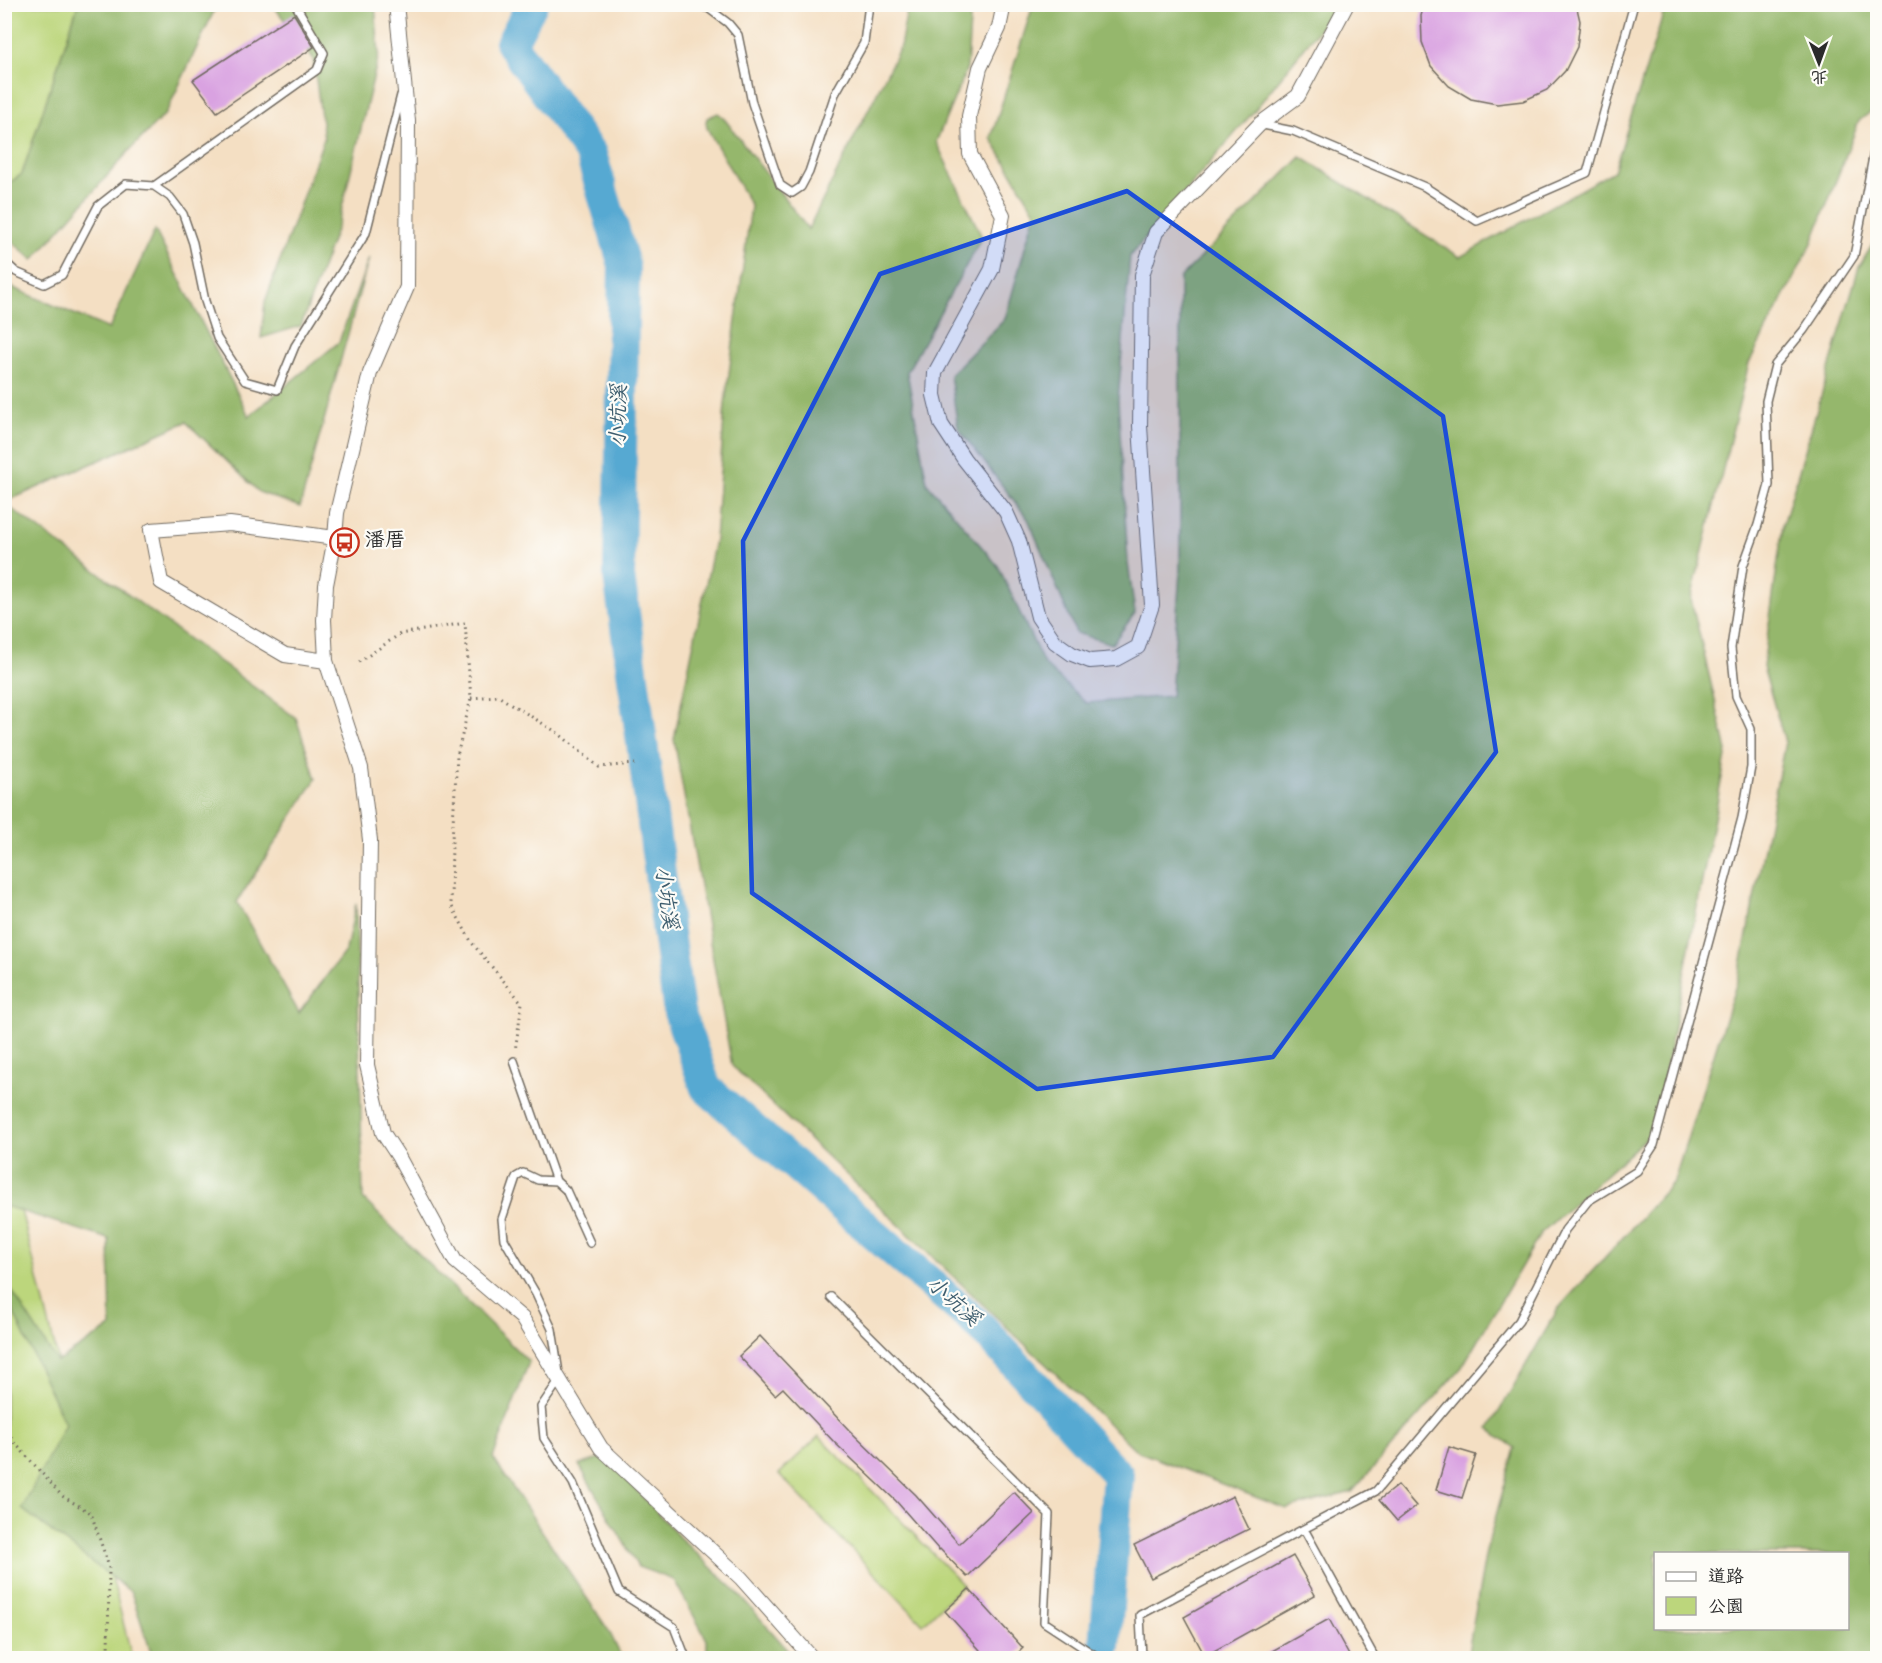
<svg xmlns="http://www.w3.org/2000/svg" width="1882" height="1663" font-family="Dekko,'LXGW WenKai TC',sans-serif">
<style>
.green{fill:#bcd67c;stroke:#748054;stroke-width:1.5}
.forest{fill:#95b76c;stroke:#60714c;stroke-width:1.5;fill-rule:evenodd}
.lines{fill:none;stroke-linecap:round;stroke-linejoin:round}
.river{stroke:#57a9d2;stroke-width:32}
.building{fill:#d9a2e1}
.lane-casing{stroke:#716a60;stroke-width:10}
.street-casing{stroke:#716a60;stroke-width:16}
.path{stroke:#716a60;stroke-width:3;stroke-dasharray:1.5 4.5;stroke-linecap:butt}
.lane{stroke:#fff;stroke-width:7}
.street{stroke:#fff;stroke-width:14}
.marked{fill:#1d4ed8;fill-opacity:0.2;stroke:#1d4ed8;stroke-width:4.5;stroke-linejoin:round}
.labels{text-anchor:middle;dominant-baseline:central;stroke-width:4.5;stroke-linejoin:round;paint-order:stroke}
.poi-label{font-size:20px;fill:#2b2b2b;stroke:#fdfcf7;text-anchor:start}
.water-label{font-size:21px;font-style:italic;fill:#3d5d6e;stroke:#fdfcf7}
</style>
<rect width="100%" height="100%" fill="#fdfcf7"/>
<filter id="ink" filterUnits="userSpaceOnUse"><feTurbulence type="fractalNoise" baseFrequency=".0167" numOctaves="2"/><feDisplacementMap in="SourceGraphic" scale="12" xChannelSelector="R" yChannelSelector="G"/><feConvolveMatrix kernelMatrix="1 2 1 2 8 2 1 2 1" color-interpolation-filters="sRGB"/></filter>
<filter id="wash" filterUnits="userSpaceOnUse"><feTurbulence type="fractalNoise" baseFrequency=".008" numOctaves="4" result="noise"/><feDisplacementMap in="SourceGraphic" scale="24" xChannelSelector="R" yChannelSelector="G"/><feGaussianBlur stdDeviation="1.35" result="paint"/><feColorMatrix in="noise" values="0 0 0 0 0 0 0 0 0 0 0 0 0 0 0 0 0 1.4 0 .05"/><feComposite in="paint" operator="in"/></filter>
<g filter="url(#wash)">
<rect width="100%" height="100%" fill="#f4dfc3"/>
<path class="green" d="M5,5H78L22,174L5,186Z
M5,1146L132,1658H5Z
M819,1436L963,1585L923,1624L779,1474Z"/>
<path class="forest" d="M78,5H222L215,9L166,113L129,151L33,260L5,235V186L22,174Z
M273,5H375L379,54L338,224L301,326L261,338L265,302L324,138L313,58Z
M908,5H971L967,68L936,142L982,237L907,372L927,483L998,566L1044,664L1086,703L1171,696L1180,572V278L1301,157L1460,257L1614,171L1666,5H1877V107L1859,121L1812,243L1749,363L1691,599L1727,751L1654,1131L1541,1233L1462,1367L1352,1492L1286,1509L1137,1451L732,1066L674,739L715,540L725,404L751,206L707,128L706,122L707,118L718,113L723,117L808,229L900,47Z
M1033,5H1338L1255,110L1130,256L1118,400L1128,563L1135,613L1112,644L1076,633L1028,519L958,428L950,375L1005,319L1035,212L991,138Z
M155,230L249,416L339,342L369,258L300,507L259,492L186,422L5,502L4,284L109,329Z
M1877,237V1658H1467L1486,1551L1515,1448L1489,1429L1558,1309L1674,1181L1739,975L1785,742L1763,667L1783,525L1859,267ZM1656,1554H1848V1628H1656Z
M5,504L296,718L316,779L237,902L299,1013L346,950L356,904L363,1199L529,1362L493,1458L609,1631L622,1658H153L131,1592L22,1509L65,1424L5,1294V1280L57,1362L111,1327L109,1239L5,1206Z
M606,1456L680,1538L735,1590L795,1658H707V1640L674,1580L638,1567L579,1465Z"/>
<g class="lines">
<path class="river" d="M532,4L511,44L591,154L624,265L619,576L679,1012L706,1088L982,1328L1118,1475L1105,1646"/>
</g>
<g id="blocks">
<path class="building" d="M1424,4H1576L1580,21L1577,47L1565,71L1547,90L1523,101L1497,104L1471,99L1449,86L1431,66L1422,42L1421,16Z
M294,14L314,47L217,112L193,80Z
M760,1336L849,1430L916,1495L959,1544L1014,1492L1034,1513L967,1577L940,1549L939,1550L896,1501L835,1443L783,1388L775,1395L739,1356Z
M1449,1447L1476,1455L1462,1498L1436,1490Z
M1398,1485L1416,1506L1397,1521L1379,1500Z
M1233,1496L1249,1529L1151,1578L1134,1545Z
M1293,1556L1315,1595L1205,1656L1184,1617Z
M969,1589L1023,1648L1012,1659H988L945,1611Z
M1329,1619L1351,1659H1258Z"/>
</g>
</g>
<g filter="url(#ink)">
<use href="#blocks" fill-opacity="0" stroke="#716a60" stroke-width="1.5"/>
<g class="lines">
<defs>
<path id="lane" d="M689,4L708,8L728,23L738,35L752,103L780,185L792,193L801,187L809,172L835,94L864,43L869,4
M1263,125L1293,131L1425,187L1477,221L1587,173L1634,4
M154,186L317,70L324,53L295,4
M4,261L16,272L44,284L62,275L98,206L126,184L154,186L170,197L183,214L193,243L205,301L217,338L245,381L277,390L295,346L366,233L401,95
M514,1061L556,1181L538,1180L523,1173L516,1177L502,1219L504,1239L536,1294L552,1329L560,1379L541,1407L544,1438L573,1483L619,1592L674,1627L686,1658
M556,1181L566,1190L590,1243
M831,1297L1049,1514L1044,1622L1099,1658
M1304,1529L1375,1658
M1142,1658L1140,1615L1376,1491L1519,1321L1565,1230L1588,1201L1637,1171L1654,1145L1742,818L1751,767V729L1736,696L1731,648L1743,566L1758,525L1769,485L1766,401L1775,365L1804,330L1854,256L1874,152L1878,147"/>
<path id="street" d="M396,4L408,121L407,287L370,373L337,513L335,538L326,585L324,620L326,661L361,768L370,840L367,1065L383,1133L398,1156L455,1261L522,1318L601,1448L741,1578L812,1658
M1004,4L999,28L980,68L969,116L970,154L1003,215L992,269L935,373L934,395L941,424L964,459L1006,512L1019,541L1038,617L1055,642L1072,654L1090,661L1116,659L1138,647L1152,605L1140,426L1142,275L1156,232L1260,124L1298,96L1347,4
M326,661L285,655L161,582L151,530L230,524L335,538"/>
</defs>
<use href="#lane" class="lane-casing"/>
<use href="#street" class="street-casing"/>
<path class="path" d="M359,662L400,634L465,623L471,698L457,756L452,840L451,905L472,943L522,1003L515,1051
M471,698L498,696L558,733L599,767L635,764
M4,1428L15,1443L62,1496L91,1513L109,1567L108,1658"/>
<use href="#lane" class="lane"/>
<use href="#street" class="street"/>
</g>
</g>
<path class="marked" d="M1127,191L1443,416L1496,752L1273,1057L1037,1089L752,893L743,541L880,274Z"/>
<defs>
<symbol id="bus-ring" viewBox="-11 -11 22 22"><circle r="9.5" fill="#fdfcf7" stroke="#c8321e" stroke-width="1.5"/><path d="M-5-6H5V4H4V6H2V4H-2V6H-4V4H-5ZM-3.5-4V0h7V-4ZM-3.5 1.2v1.5H-2V1.2ZM2 1.2v1.5H3.5V1.2Z" fill="#c8321e"/></symbol>
</defs>
<g fill-rule="evenodd">
<use href="#bus-ring" x="328" y="526" width="33" height="33"/>
</g>
<g class="labels">
<g class="poi-label">
<text x="365" y="542">潘厝</text>
</g>
<g class="water-label">
<text transform="translate(621 416) rotate(-89)">小坑溪</text>
<text transform="translate(664 898) rotate(82)">小坑溪</text>
<text transform="translate(952 1303) rotate(41)">小坑溪</text>
</g>
</g>
<rect width="1882" height="1663" fill="none" stroke="#fdfcf7" stroke-width="24"/>
<rect x="1654" y="1552" width="195" height="78" fill="#fdfcf7" stroke="#a9a8a5" stroke-width="1.5"/>
<rect x="1666" y="1572" width="30" height="9" fill="#ffffff" stroke="#a9a8a5" stroke-width="1.5"/>
<text x="1708" y="1582" font-size="18" fill="#2b2b2b">道路</text>
<rect x="1666" y="1597" width="30" height="18" fill="#bcd67c" stroke="#a9a8a5" stroke-width="1.5"/>
<text x="1708" y="1612" font-size="18" fill="#2b2b2b">公園</text>
<g transform="translate(1819 63) rotate(179)" stroke="#fdfcf7" stroke-width="4.5" paint-order="stroke">
<path d="M0-4.5L10 22L0 15L-10 22Z" fill="#2b2b2b"/>
<text y="-9" font-size="16" font-weight="bold" text-anchor="middle" fill="#2b2b2b">北</text>
</g>
</svg>
